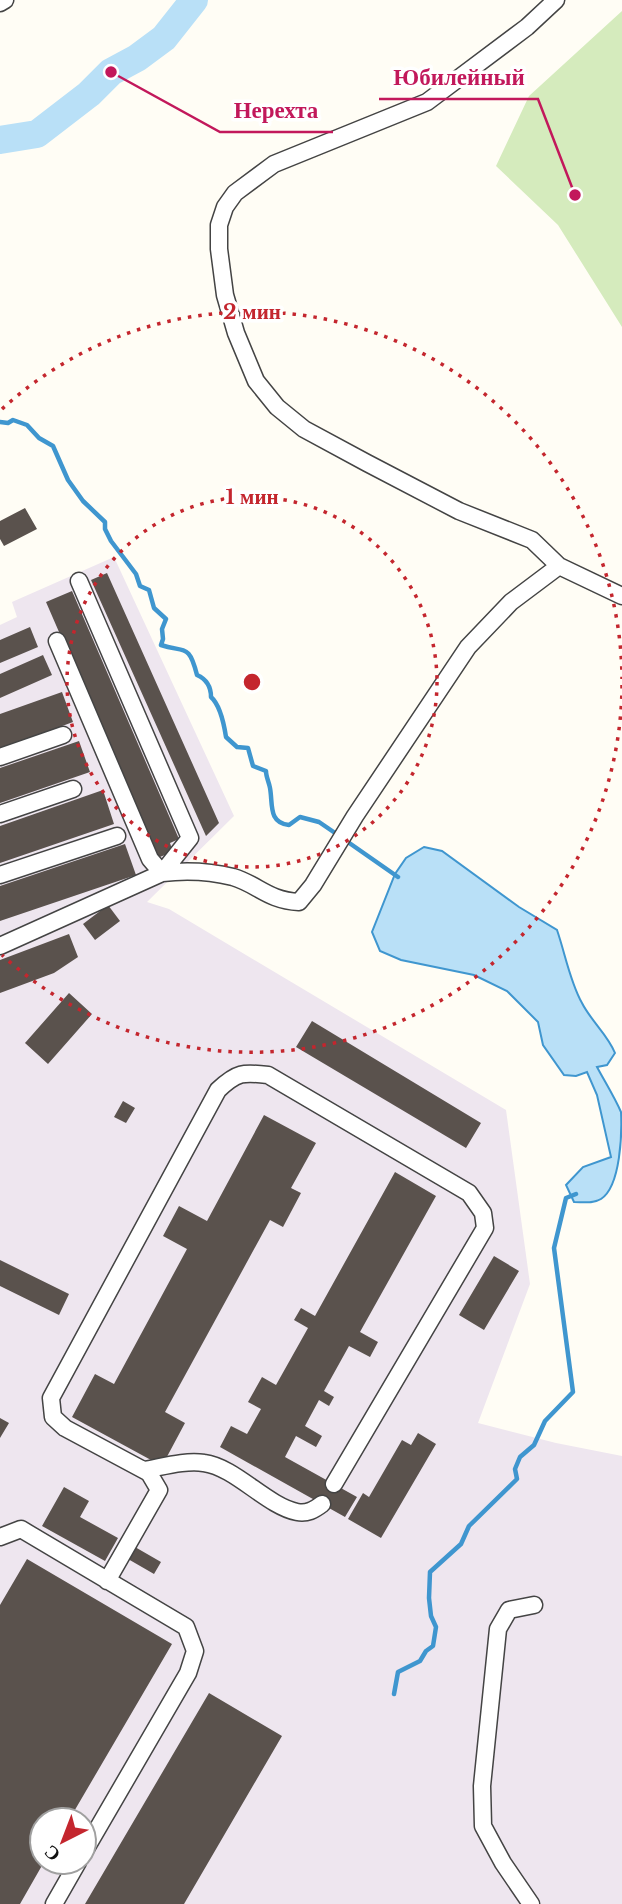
<svg xmlns="http://www.w3.org/2000/svg" width="622" height="1904" font-family="'Libre Baskerville',serif">
<style>
.industrial{fill:#eee6ef;fill-rule:evenodd}
.green{fill:#d5ebbd}
.water{fill:#b9e0f7;stroke:#3f96cf;stroke-width:2}
.lines{fill:none;stroke-linecap:round;stroke-linejoin:round}
.stream{stroke:#3f96cf;stroke-width:4.5}
.river{stroke:#b9e0f7;stroke-width:28}
.building{fill:#5a524d}
.minor-casing{stroke:#444;stroke-width:19}
.minor{stroke:#fff;stroke-width:16}
.ring{fill:none;stroke:#c4262e;stroke-width:3.5;stroke-dasharray:3.5 7}
.centre{fill:#c4262e;stroke:#fff;stroke-width:3.5}
.ring-label{font-size:21px;text-anchor:middle;font-weight:bold;fill:#c4262e;stroke:#fff;stroke-width:7;stroke-linejoin:round;paint-order:stroke}
.leader{fill:none;stroke:#c2185b;stroke-width:2.5}
.callout-dot{fill:#c2185b;stroke:#fff;stroke-width:2.5}
.callout-label{font-size:23px;text-anchor:middle;font-weight:bold;fill:#c2185b;stroke:#fff;stroke-width:7;stroke-linejoin:round;paint-order:stroke}
</style>
<rect width="100%" height="100%" fill="#fffdf5"/>
<path class="industrial" d="M114,557L234,816L147,902L169,909L506,1110L530,1284L478,1423L556,1443L622,1456V1904H0V625L17,617L12,602ZM42,1820H84V1862H42Z"/>
<path class="green" d="M622,11V327L558,225L496,166L529,96Z"/>
<path class="water" d="M424,847L442,851L519,907L557,930C565,953 570,982 582,1003C591,1021 608,1035 615,1053L607,1065L597,1067C605,1082 614,1096 621,1112C622,1132 621,1186 601,1199C593,1204 583,1202 574,1202L566,1185L583,1167L611,1157L597,1095L587,1072L576,1076L564,1075L543,1045L538,1022L507,991L474,975L401,960L380,951L372,932L395,874L406,858Z"/>
<g class="lines">
<path class="stream" d="M0,422L8,423L13,420L27,425L39,438L53,446L68,480L83,501L105,522V529L111,541L136,574L140,586L149,590L154,608L166,619L162,629L163,639L161,645C185,653 189,643 197,675C206,679 211,686 211,697C220,705 224,724 226,737L237,747L248,748L253,766L266,771C266,777 269,782 270,788C273,804 268,823 289,825L300,817L319,822L338,835
M345,840L398,877
M394,1694L398,1672L420,1661L426,1651L433,1646L436,1627L431,1616L429,1598L430,1572L461,1544L469,1526L517,1479L515,1469L520,1457L534,1445L545,1421L573,1392L554,1248L566,1198L576,1194"/>
<path class="river" d="M0,140L37,134L89,94L111,72L137,58L164,38L194,0"/>
</g>
<path class="building" d="M25,508L37,529L4,546L0,539V521Z
M107,573L219,823L206,836L91,580Z
M72,591L179,839L170,843L173,852L157,858L46,602Z
M30,627L38,647L0,663V640Z
M43,655L52,675L0,698V674Z
M62,692L73,722L0,749V714Z
M79,741L90,772L0,803V768Z
M103,790L114,824L0,863V826Z
M125,844L136,875L0,921V886Z
M108,905L120,921L95,940L83,924Z
M69,934L78,957L54,973L0,993V960Z
M69,993L92,1014L48,1064L25,1043Z
M312,1021L481,1123L466,1148L296,1047Z
M123,1101L135,1108L126,1123L114,1117Z
M264,1115L316,1143L291,1188L301,1193L283,1227L270,1220L165,1412L185,1423L162,1466L72,1417L95,1374L114,1384L187,1249L163,1236L179,1206L207,1221Z
M395,1172L436,1196L360,1332L378,1342L370,1357L349,1346L324,1391L334,1397L329,1406L319,1400L305,1426L322,1436L316,1447L296,1436L285,1457L357,1497L345,1517L220,1447L231,1426L247,1434L261,1409L248,1402L262,1377L276,1385L308,1328L294,1320L301,1308L315,1316Z
M494,1256L519,1271L484,1330L459,1315Z
M0,1260L69,1294L59,1315L0,1286Z
M0,1418L9,1423L0,1438Z
M418,1433L436,1444L381,1538L348,1519L363,1493L369,1497L402,1440L411,1445Z
M64,1487L89,1501L80,1517L118,1538L105,1561L42,1526Z
M135,1547L161,1562L154,1574L128,1559Z
M27,1559L172,1644L69,1820H42V1862H44L20,1904H0V1605Z
M209,1693L282,1736L184,1904H85Z"/>
<g class="lines">
<defs>
<path id="minor" d="M0,3L5,0
M559,566L622,596
M57,641L150,859L162,873L190,838L79,581
M0,757L63,735
M0,814L73,789
M0,875L117,836
M0,946L162,873C186,870 209,871 233,877C259,885 267,900 299,902L313,885L355,816L468,647L511,602L559,566L532,540L459,511L367,463L304,429L277,407L256,381L236,333L225,295L219,249V225L225,207L235,193L274,164L427,102L527,27L556,0
M144,1470C162,1467 185,1460 204,1463C235,1467 267,1506 297,1512C307,1514 314,1510 322,1504
M0,1537L21,1529L186,1627L195,1651L188,1673L84,1852
M107,1581L159,1490L149,1473L65,1428L53,1417L51,1398L218,1090C237,1072 243,1072 268,1075L469,1193L483,1213L485,1228L334,1484
M54,1904L78,1862
M531,1904L503,1863L483,1826L482,1786L498,1629L509,1610L534,1605"/>
</defs>
<use href="#minor" class="minor-casing"/>
<use href="#minor" class="minor"/>
</g>
<g class="ring">
<circle cx="252" cy="682" r="185"/>
<path d="M622 685A370 370 0 0 1 2 955M2 409A370 370 0 0 1 622 679"/>
</g>
<circle cx="252" cy="682" r="10" class="centre"/>
<g class="ring-label">
<text x="252" y="319">2 мин</text>
<text x="252" y="504">1 мин</text>
</g>
<path class="leader" d="M575 195L538 99H379M111 72L220 132H333"/>
<g class="callout-dot">
<circle cx="575" cy="195" r="7"/>
<circle cx="111" cy="72" r="7"/>
</g>
<g class="callout-label">
<text x="459" y="85">Юбилейный</text>
<text x="276" y="118">Нерехта</text>
</g>
<g transform="translate(63 1841) rotate(222)"><circle r="33" fill="#ffffff" stroke="#a0a0a0" stroke-width="2"/>
<path d="M0-5L12 26L0 18L-12 26Z" fill="#c4262e"/>
<text y="-10" font-size="19" font-weight="bold" text-anchor="middle" fill="#111111">С</text>
</g>
</svg>
